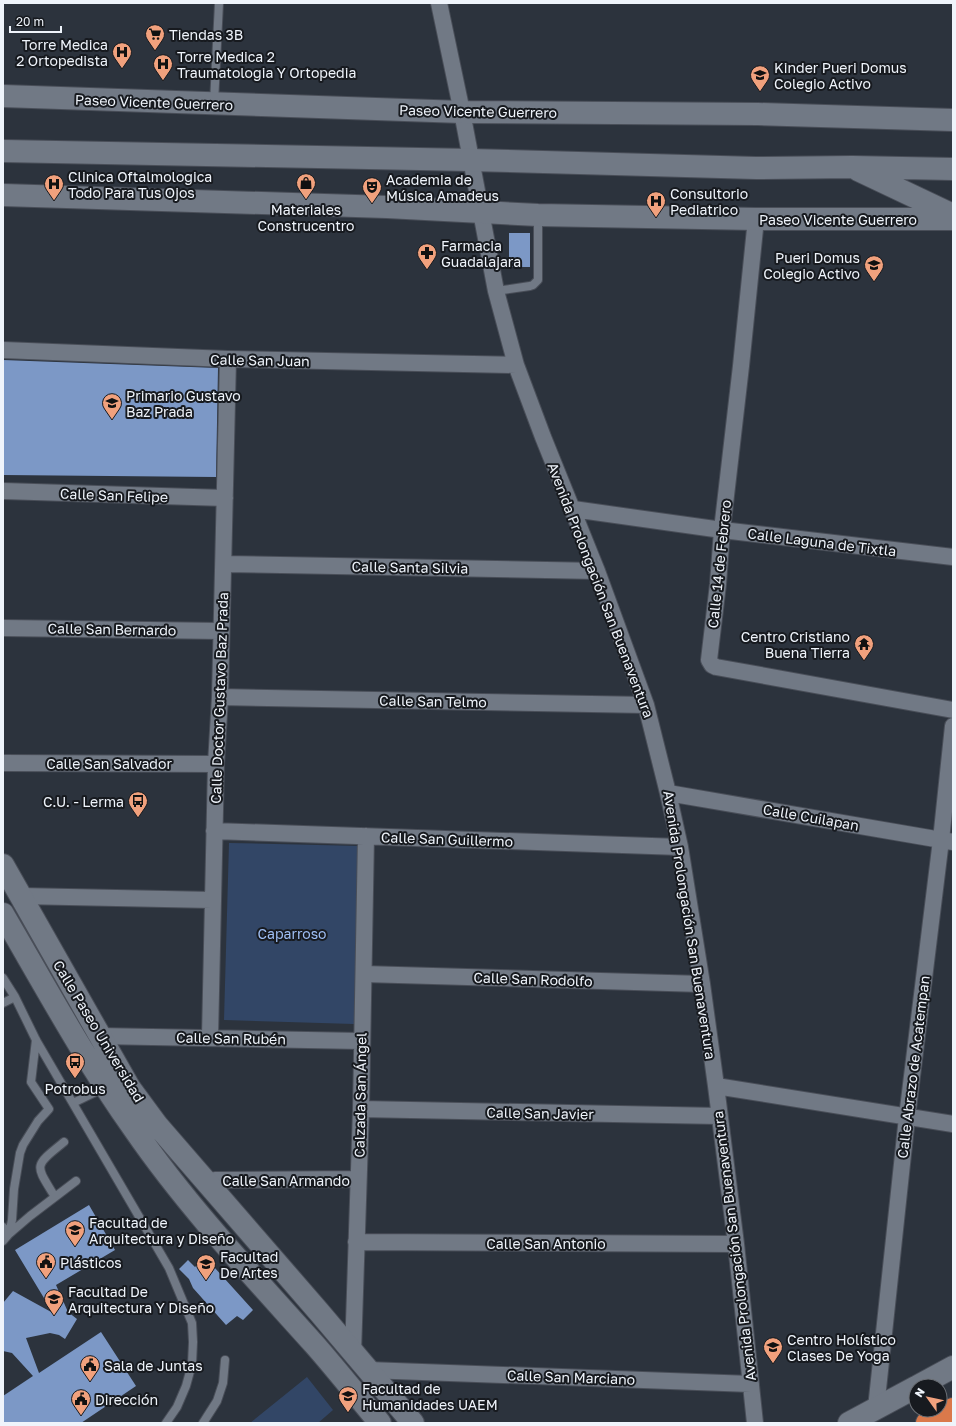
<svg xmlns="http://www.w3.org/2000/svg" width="956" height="1426" font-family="'Golos Text',sans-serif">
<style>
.green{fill:#324666}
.building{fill:#7c98c6}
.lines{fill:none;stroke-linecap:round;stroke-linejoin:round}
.lane-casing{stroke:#494e58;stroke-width:10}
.street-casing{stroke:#494e58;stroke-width:18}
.secondary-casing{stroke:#494e58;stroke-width:24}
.highway-casing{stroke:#494e58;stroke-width:24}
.lane{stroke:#717985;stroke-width:8}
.street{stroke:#717985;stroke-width:16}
.secondary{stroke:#717985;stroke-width:22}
.highway{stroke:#da794b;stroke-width:22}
.labels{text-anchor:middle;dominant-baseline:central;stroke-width:4;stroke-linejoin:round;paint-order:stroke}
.poi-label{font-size:14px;fill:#eff4fb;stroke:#171a1f;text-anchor:start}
.street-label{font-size:14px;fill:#eff4fb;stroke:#171a1f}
.park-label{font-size:14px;fill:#9fbff5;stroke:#171a1f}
</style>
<rect width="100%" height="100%" fill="#2c333d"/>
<path class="green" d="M229,843L360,846L354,1024L224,1020Z
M307,1377L333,1410L318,1423H250Z"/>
<path class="building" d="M509,233H530V267H509Z
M3,360L218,368L216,477L3,475Z
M89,1205L115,1250L56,1285L68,1312L77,1319L65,1339L59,1335L50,1333L26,1338L39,1373L101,1332L136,1386L81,1423H3V1396L33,1376L12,1353L3,1351V1303L13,1291L53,1313L15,1250Z
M205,1257L253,1310L243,1320L237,1316L226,1325L193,1288L189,1279L179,1269L188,1260L195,1267Z"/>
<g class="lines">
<defs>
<path id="lane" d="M214,103L219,3
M496,291L530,286L533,285L538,280V216
M3,978L15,997L36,1040L169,1268L192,1323L193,1342L192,1364L186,1386L177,1407L166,1423
M3,1003L15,997
M73,1103L104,1088
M55,1197C35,1164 33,1167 64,1142
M3,1227L9,1234L30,1216L76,1181
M3,1241L9,1234L12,1220L14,1189L20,1153L23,1145L38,1121L49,1109L31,1082L36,1040
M203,1423L217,1401L223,1383L225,1360"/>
<path id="street" d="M439,3L462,112L496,291L516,365L543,437L597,571L646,705L668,793L680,847L702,984L716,1086L736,1244L755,1423
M756,219L741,366L722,530L718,584L709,660L712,665L716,667L953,710
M3,350L228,359L516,365
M3,491L225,498
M573,509L722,530L953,557
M224,564L597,571
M3,628L221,631
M220,697L646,705
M3,763L216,764
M668,793L953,842
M214,831L680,847
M21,896L212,900
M364,974L702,984
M100,1036L361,1041
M210,1037L216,764L220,697L228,359
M716,1086L953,1124
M361,1109L719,1116
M215,1180L358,1179
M356,1242L736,1244
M353,1353L361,1109L366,836
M368,1370L751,1384
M876,1408L907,1117L941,840L953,726"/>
<path id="secondary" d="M3,96L462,112L758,114L953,120
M3,151L470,160L756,168L852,167L953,169
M858,170L953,215
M3,195L387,207L538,215L756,219H953
M3,865L129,1087L157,1125L319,1312L413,1423
M3,914C45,986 85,1060 134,1129C187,1206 252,1275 314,1344C337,1370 358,1397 380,1423
M918,1386L953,1367
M849,1423L916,1387"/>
<path id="highway" d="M927,1423L953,1409"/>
</defs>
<use href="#lane" class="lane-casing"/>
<use href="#street" class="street-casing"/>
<use href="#secondary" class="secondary-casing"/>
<use href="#highway" class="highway-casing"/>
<use href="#lane" class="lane"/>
<use href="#street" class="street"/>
<use href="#secondary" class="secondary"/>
<use href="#highway" class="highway"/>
</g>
<defs>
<symbol id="supermarket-pin" viewBox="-11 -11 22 30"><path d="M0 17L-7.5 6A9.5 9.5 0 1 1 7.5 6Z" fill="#f1a17d" stroke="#171a1f"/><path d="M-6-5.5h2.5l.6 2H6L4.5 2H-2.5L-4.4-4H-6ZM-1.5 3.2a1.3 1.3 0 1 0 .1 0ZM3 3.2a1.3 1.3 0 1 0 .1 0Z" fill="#111"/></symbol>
<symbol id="hospital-pin" viewBox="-11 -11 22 30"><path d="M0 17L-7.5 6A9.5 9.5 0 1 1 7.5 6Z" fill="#f1a17d" stroke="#171a1f"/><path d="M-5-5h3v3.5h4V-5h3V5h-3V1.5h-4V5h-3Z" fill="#111"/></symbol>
<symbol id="school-pin" viewBox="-11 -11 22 30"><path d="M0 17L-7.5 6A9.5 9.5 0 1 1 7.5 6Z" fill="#f1a17d" stroke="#171a1f"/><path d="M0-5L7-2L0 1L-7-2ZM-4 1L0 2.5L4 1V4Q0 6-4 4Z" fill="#111"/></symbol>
<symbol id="shop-pin" viewBox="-11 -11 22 30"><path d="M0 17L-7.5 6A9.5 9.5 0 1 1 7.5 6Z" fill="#f1a17d" stroke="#171a1f"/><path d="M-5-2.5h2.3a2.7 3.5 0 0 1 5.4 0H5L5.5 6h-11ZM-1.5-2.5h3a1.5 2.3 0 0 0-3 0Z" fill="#111"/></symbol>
<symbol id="theatre-pin" viewBox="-11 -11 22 30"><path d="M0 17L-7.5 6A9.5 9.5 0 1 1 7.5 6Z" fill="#f1a17d" stroke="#171a1f"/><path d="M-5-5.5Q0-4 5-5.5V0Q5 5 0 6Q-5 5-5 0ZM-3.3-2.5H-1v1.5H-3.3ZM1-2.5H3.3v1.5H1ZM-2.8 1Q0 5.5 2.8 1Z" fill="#111"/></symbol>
<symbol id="pharmacy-pin" viewBox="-11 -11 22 30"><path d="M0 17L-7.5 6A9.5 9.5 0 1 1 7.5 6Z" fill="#f1a17d" stroke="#171a1f"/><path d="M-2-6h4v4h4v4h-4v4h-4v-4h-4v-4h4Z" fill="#111"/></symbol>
<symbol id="temple-pin" viewBox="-11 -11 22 30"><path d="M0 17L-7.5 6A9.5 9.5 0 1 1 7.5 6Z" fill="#f1a17d" stroke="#171a1f"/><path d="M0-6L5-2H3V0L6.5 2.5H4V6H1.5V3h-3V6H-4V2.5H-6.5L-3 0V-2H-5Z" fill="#111"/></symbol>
<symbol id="bus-pin" viewBox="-11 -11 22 30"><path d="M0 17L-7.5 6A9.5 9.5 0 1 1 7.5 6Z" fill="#f1a17d" stroke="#171a1f"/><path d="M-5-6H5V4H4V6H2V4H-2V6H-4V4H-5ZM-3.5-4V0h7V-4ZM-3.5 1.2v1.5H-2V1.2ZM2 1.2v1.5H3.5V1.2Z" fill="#111"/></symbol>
<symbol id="university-pin" viewBox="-11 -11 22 30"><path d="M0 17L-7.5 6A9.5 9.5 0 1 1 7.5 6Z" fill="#f1a17d" stroke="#171a1f"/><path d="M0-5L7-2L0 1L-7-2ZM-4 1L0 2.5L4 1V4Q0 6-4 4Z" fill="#111"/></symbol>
<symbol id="civic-pin" viewBox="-11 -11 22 30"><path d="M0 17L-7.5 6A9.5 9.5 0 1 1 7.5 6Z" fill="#f1a17d" stroke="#171a1f"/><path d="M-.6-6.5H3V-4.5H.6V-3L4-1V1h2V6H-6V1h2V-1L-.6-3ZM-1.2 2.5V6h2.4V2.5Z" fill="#111"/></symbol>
</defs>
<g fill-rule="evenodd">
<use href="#supermarket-pin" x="144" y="23" width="22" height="30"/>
<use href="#hospital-pin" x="111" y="41" width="22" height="30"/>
<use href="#hospital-pin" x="152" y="53" width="22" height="30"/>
<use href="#school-pin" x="749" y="64" width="22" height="30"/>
<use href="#shop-pin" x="295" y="172" width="22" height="30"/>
<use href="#hospital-pin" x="43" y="173" width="22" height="30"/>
<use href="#theatre-pin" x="361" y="176" width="22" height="30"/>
<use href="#hospital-pin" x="645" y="190" width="22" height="30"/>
<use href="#pharmacy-pin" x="416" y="242" width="22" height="30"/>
<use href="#school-pin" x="863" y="254" width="22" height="30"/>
<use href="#school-pin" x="101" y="392" width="22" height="30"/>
<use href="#temple-pin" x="853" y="633" width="22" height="30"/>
<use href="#bus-pin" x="127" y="790" width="22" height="30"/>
<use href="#bus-pin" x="64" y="1051" width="22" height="30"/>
<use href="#university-pin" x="64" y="1219" width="22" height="30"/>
<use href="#civic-pin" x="35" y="1251" width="22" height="30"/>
<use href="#university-pin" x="195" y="1253" width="22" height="30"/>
<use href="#university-pin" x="43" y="1288" width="22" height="30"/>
<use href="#school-pin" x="762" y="1336" width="22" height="30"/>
<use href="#civic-pin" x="79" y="1354" width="22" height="30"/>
<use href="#university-pin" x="337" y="1385" width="22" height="30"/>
<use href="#civic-pin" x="70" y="1388" width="22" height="30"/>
</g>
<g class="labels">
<g class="poi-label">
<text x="169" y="34">Tiendas 3B</text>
<text x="108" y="44" text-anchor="end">Torre Medica<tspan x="108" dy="16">2 Ortopedista</tspan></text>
<text x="177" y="56">Torre Medica 2<tspan x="177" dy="16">Traumatologia Y Ortopedia</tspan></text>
<text x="774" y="67">Kinder Pueri Domus<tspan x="774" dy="16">Colegio Activo</tspan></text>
<text x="68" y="176">Clinica Oftalmologica<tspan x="68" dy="16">Todo Para Tus Ojos</tspan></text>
<text x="386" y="179">Academia de<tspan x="386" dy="16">Música Amadeus</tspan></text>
<text x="670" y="193">Consultorio<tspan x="670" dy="16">Pediatrico</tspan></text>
<text x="306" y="209" text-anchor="middle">Materiales<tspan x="306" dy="16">Construcentro</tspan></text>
<text x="441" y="245">Farmacia<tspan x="441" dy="16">Guadalajara</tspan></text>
<text x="860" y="257" text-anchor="end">Pueri Domus<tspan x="860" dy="16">Colegio Activo</tspan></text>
<text x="126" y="395">Primario Gustavo<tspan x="126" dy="16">Baz Prada</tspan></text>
<text x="850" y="636" text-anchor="end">Centro Cristiano<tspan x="850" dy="16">Buena Tierra</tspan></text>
<text x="124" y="801" text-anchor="end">C.U. - Lerma</text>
<text x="75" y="1088" text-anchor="middle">Potrobus</text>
<text x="89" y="1222">Facultad de<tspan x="89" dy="16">Arquitectura y Diseño</tspan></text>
<text x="220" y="1256">Facultad<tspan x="220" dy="16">De Artes</tspan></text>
<text x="60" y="1262">Plásticos</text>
<text x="68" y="1291">Facultad De<tspan x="68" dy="16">Arquitectura Y Diseño</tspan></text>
<text x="787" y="1339">Centro Holístico<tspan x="787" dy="16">Clases De Yoga</tspan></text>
<text x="104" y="1365">Sala de Juntas</text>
<text x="362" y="1388">Facultad de<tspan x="362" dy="16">Humanidades UAEM</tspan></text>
<text x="95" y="1399">Dirección</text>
</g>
<g class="street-label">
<text transform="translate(154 102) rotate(2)">Paseo Vicente Guerrero</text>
<text transform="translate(478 111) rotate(1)">Paseo Vicente Guerrero</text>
<text x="838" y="219">Paseo Vicente Guerrero</text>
<text transform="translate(260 360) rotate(1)">Calle San Juan</text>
<text transform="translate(114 495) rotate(2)">Calle San Felipe</text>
<text transform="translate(822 542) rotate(7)">Calle Laguna de Tixtla</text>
<text transform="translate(719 564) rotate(-84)">Calle 14 de Febrero</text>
<text transform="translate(410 567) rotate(1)">Calle Santa Silvia</text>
<text transform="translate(601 590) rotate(69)">Avenida Prolongación San Buenaventura</text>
<text transform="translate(112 629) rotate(1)">Calle San Bernardo</text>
<text transform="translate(219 698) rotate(-88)">Calle Doctor Gustavo Baz Prada</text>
<text transform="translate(433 701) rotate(1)">Calle San Telmo</text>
<text x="109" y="763">Calle San Salvador</text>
<text transform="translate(811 817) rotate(10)">Calle Cuilapan</text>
<text transform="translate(447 839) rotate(2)">Calle San Guillermo</text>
<text transform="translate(690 925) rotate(81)">Avenida Prolongación San Buenaventura</text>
<text transform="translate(533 979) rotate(2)">Calle San Rodolfo</text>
<text transform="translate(99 1031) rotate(59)">Calle Paseo Universidad</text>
<text transform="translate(231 1038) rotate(1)">Calle San Rubén</text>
<text transform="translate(913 1067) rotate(-83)">Calle Abrazo de Acatempan</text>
<text transform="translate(360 1095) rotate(-89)">Calzada San Ángel</text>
<text transform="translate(540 1113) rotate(1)">Calle San Javier</text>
<text x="286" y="1180">Calle San Armando</text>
<text x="546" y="1243">Calle San Antonio</text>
<text transform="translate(734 1246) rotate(-97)">Avenida Prolongación San Buenaventura</text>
<text transform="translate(571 1377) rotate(2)">Calle San Marciano</text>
</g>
<g class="park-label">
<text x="292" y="933">Caparroso</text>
</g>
</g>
<rect width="956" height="1426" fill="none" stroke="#eff4fb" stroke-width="8"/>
<g transform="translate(928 1398) rotate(303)"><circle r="19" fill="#171a1f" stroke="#6d7177"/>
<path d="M0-3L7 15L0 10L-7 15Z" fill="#f1a17d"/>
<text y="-6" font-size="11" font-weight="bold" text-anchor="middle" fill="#eff4fb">N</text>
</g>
<path d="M10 26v6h51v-6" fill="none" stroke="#eff4fb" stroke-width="2"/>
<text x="16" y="26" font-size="12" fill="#eff4fb" stroke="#171a1f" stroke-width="3" paint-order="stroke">20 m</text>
</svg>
